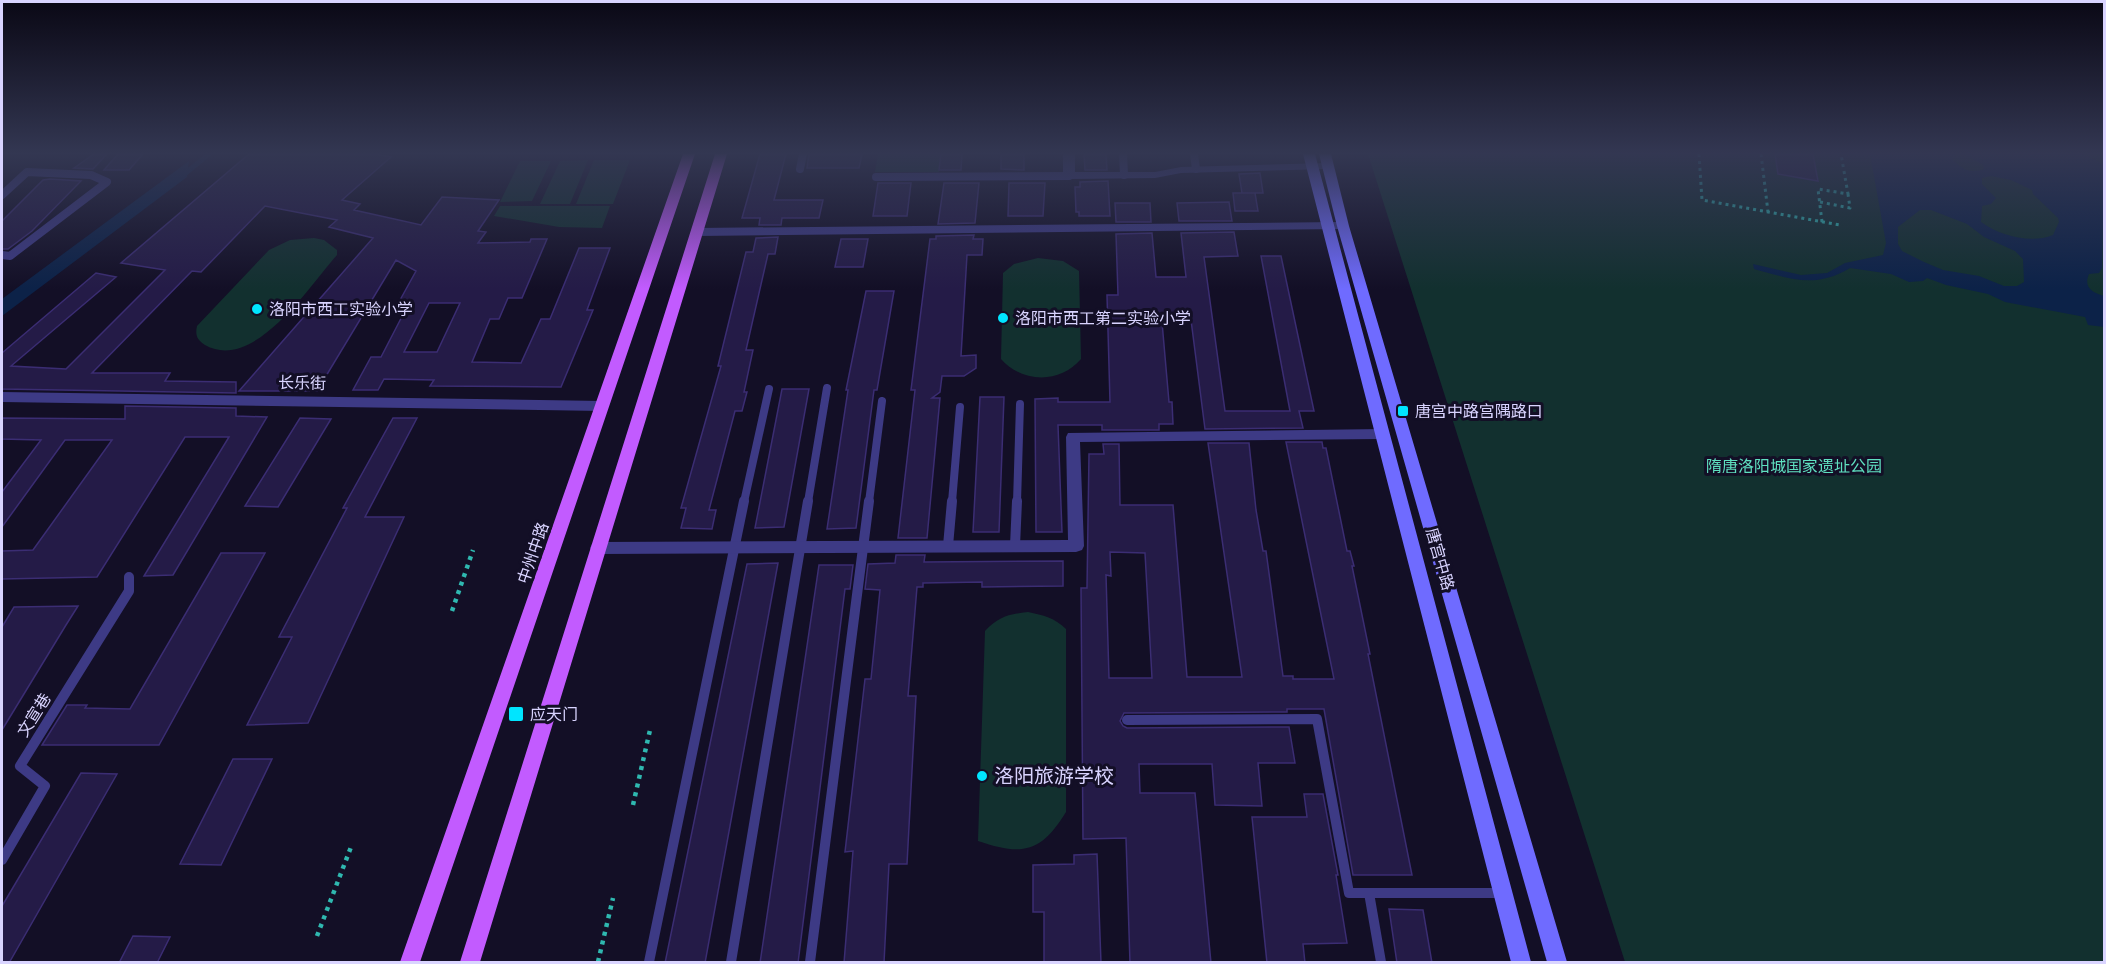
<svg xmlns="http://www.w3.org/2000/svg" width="2106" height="964" font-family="'DejaVu Sans','Noto Sans SC',sans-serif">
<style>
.green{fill:#12302f}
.water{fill:#0c2248;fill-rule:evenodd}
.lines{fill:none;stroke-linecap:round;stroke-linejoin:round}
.stream{stroke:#0c2248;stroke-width:5}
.building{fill:#241b47;stroke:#3b2d73;stroke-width:1.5;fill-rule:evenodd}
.path-far1{stroke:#2fb8b0;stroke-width:3;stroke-dasharray:3 4;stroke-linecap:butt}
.path{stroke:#2fb8b0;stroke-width:4.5;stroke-dasharray:4 5;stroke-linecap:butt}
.lane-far1{stroke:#3d3a85;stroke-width:8}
.lane{stroke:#3d3a85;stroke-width:10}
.street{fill:#3d3a85;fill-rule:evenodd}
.secondary{fill:#6f6bff;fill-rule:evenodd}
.primary{fill:#c25bff;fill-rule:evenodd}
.poi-dot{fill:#00e5ff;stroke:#130f26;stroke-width:2}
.labels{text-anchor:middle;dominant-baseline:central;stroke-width:6;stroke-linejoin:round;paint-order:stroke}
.poi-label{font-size:16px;fill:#d9d4ff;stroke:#130f26;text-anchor:start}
.street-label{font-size:16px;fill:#d9d4ff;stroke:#130f26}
.park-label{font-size:16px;fill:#5fe0c0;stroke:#130f26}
.near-poi-label{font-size:20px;fill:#d9d4ff;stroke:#130f26;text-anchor:start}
</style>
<rect width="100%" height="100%" fill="#130f26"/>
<path class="green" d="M878,154H941L939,172H875Z
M1368,154H2104V962H1625Z
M588,160L570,204H540L560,161Z
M594,160H630L613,204H576Z
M520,161H551L532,201L500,202Z
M500,206H610L602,228L559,227L494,216Z
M314,238L324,240L337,250V255C310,285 254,373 205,345C197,340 195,335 197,326L269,250L290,240Z
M1038,258L1063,261L1079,271L1081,359C1060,384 1022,383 1001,359L1003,273L1014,264Z
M1028,612C1043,615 1055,618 1066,629V812C1041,853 1022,856 978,841L985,631C998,617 1009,614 1028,612Z"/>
<path class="water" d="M1870,154H2082L2104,164L2102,268L2099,273L2089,274C2083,288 2093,293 2104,296V327L2088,325L2085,317L2005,302L1988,294L1946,285L1927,278L1923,281L1909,282L1891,274L1850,268C1815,289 1791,279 1754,269L1753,264L1801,275L1827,273L1845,263L1883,255L1886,243ZM1955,154H1964L1983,165L1984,169C1968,174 1964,169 1952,160ZM1991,176L2011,180L2032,190L2033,194L2058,218L2059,222L2053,235C2031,244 2000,236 1981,222L1982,206L1991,204L1996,198L1982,184V178ZM1920,210H1931L1967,224L1984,237L2015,251L2023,259L2024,282L2017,286H2004L1979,276L1943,270L1924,262L1902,251L1898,244V227Z
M189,161L187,177L2,316V299Z"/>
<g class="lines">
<path class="stream" d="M182,176L209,154"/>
</g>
<path class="building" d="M94,154H107L93,169L74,168Z
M118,154H143L129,170H104Z
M249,154H375L391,157L342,200L360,204L354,210L421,225L442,197L499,200L478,231L486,232L478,243L530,242L531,239H547L522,298H508L499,319H490L472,362L521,363L541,319H550L579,248H610L587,310H593L561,387L430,386L434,380L384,379L378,390H353L371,357H381L410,301L400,300L416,271L396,260L317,391H239L373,238L329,227L337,220L265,206L201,272L192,271L92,373H170L165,381L236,382V393L2,389V353L96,273L116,277L11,366L66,369L165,270L121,263ZM429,303H460L437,352H404Z
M760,154H786L774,200H823L819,218H782L781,225H759L760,218H742Z
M809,154H862L859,168H807Z
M941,154H962L961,170H939Z
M1001,154H1024V170L1001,169Z
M1084,154H1106L1107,170H1085Z
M1775,154H1813L1818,181L1778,174Z
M1260,173L1263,193H1242L1239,174Z
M50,179L81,181L32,231L8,249H2V221L43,180Z
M1108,181L1110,216H1079V212H1076L1075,187H1080V182Z
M878,183H911L907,216H873Z
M944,183H979L975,223L938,224Z
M1009,183H1045L1043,216H1008Z
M1233,193H1255L1258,211H1235Z
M1229,202L1232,221H1179L1177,203Z
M1115,203H1150L1151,222H1116Z
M1234,232L1238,256L1204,257L1225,411H1290L1261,256H1281L1314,411H1299L1303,428L1205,429L1191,320L1162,322L1169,402H1172L1173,424H1159V430H1102V425H1058L1062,532H1036L1035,399L1058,398V402H1110L1107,295H1118L1116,234L1152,233L1156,277H1186L1181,233Z
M974,235L973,239H983L982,255H967L961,356L976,355V368L964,376H942L940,392L932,398H940L927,538H898L915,390H911L930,239H936V236Z
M778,237L775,254H768L746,350H753L744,392H747L742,411H735L709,510H716L712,529L681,528L686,508H681L721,366H718L746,252H753L756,238Z
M841,239H868L863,267H835Z
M866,291H894L877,390H874L856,528L827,529L848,390H846Z
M782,389H809L784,527L755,528Z
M980,397H1004L999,532H973Z
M125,406L236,408V416L267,417L173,575L144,576L229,437H185L97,577L2,579V551L33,550L112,440H65L2,527V492L41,440L2,439V418L125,419Z
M300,418L331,419L278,507L245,506Z
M393,418H417L365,517H404L308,723L247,725L292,637H279L347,508H343Z
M1286,442H1322L1323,448H1326L1347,551H1350L1354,566H1352L1370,654H1368L1412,875H1353L1324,709H1287V712L1124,713L1120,721L1123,726L1127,728L1289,727L1295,763H1258L1262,806L1215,805L1212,764H1139L1140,793H1195L1211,963H1130L1126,838L1083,839L1081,588H1087L1089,454H1104L1103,444H1119L1120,505H1173L1187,677H1242L1208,443H1249L1256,510L1263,551H1266L1283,676H1293V679H1334ZM1110,552L1145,553L1152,678H1109L1106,575L1111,576Z
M221,553H265L159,745H42L67,705H87L85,708L130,709Z
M896,555H925L924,562L1063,561V586L982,587V582L923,583V587H917L908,696H916L907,864H889L884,963H844L853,851L845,852L865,679H871L880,590L865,589L868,564L895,563Z
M778,563L705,963H665L747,564Z
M819,565H853L850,589H845L798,963H760Z
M78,606L66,625L2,730V627L14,607Z
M233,759H272L221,865L180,864Z
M81,773L117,774L9,963H2V906Z
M1304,794H1323L1338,875H1336L1347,943L1303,944L1305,963H1267L1252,817H1307Z
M1097,854L1101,963H1044V912H1033V865L1074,864V855Z
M1389,909L1423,910L1432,963H1397Z
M133,936L170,937L157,963H119Z"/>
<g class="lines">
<path class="path-far1" d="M1699,154L1702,200L1840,225
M1761,154L1768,212
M1820,202L1850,208L1848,194
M1822,222L1818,189L1848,194L1841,154"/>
<path class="path" d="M452,611L473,550
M633,805L650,730
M317,936L351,847
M598,962L613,898"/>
<path class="lane-far1" d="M1123,154L1124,175
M1194,154L1196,169
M800,169L803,154
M876,177L1069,176
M2,195L27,172L91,175L107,182L10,256L2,255
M744,502L769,389
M808,502L827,388
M869,502L882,401
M952,502L960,407
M1017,502L1020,404"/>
<path class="lane" d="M948,546L952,501
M1015,546L1017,501
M1127,720L1317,719L1349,893H1502
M2,860L45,786L20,766L129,591V577
M1369,893L1381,962
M649,962L744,501
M731,962L808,501
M810,962L869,501"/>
<path class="street" d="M1063,154H1075V172H1155L1181,167L1328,163L1334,166L1328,169L1181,173L1155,178L1069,179L1063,176Z
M1340,222L1346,226L1344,229L697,236L691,232L697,228Z
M2,392L602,401L609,406L602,411L2,402Z
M1382,429L1389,434L1382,439L1080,442L1084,546L1082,550L1076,552L598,554L592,552L590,548L592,544L598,542L1068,540L1066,437L1068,433Z"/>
<path class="secondary" d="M1303,154H1315L1531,962H1511Z
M1319,154H1331L1349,226L1567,962H1547L1337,226Z"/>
<path class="primary" d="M683,154H695L420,962H400Z
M715,154H727L480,962H460Z"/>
</g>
<linearGradient id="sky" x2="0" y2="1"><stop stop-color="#0a0815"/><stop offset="0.53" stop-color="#333752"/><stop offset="1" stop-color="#333752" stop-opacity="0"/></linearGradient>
<rect width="2106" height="289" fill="url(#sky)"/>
<g class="poi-dot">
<circle cx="257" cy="309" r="6"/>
<circle cx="1003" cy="318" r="6"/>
<rect x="1397" y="405" width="12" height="12" rx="3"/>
<rect x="508" y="706" width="16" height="16" rx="3"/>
<circle cx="982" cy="776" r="6"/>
</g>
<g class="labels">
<g class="poi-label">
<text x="269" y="309">洛阳市西工实验小学</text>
<text x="1015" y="318">洛阳市西工第二实验小学</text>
<text x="1415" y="411">唐宫中路宫隅路口</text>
<text x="530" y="714">应天门</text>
</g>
<g class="street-label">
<text transform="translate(302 383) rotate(1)">长乐街</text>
<text transform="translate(533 553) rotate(-71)">中州中路</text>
<text transform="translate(1440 559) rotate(74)">唐宫中路</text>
<text transform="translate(34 715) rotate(-58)">文宣巷</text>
</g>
<g class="park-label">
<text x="1794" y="466">隋唐洛阳城国家遗址公园</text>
</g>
<g class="near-poi-label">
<text x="994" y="776">洛阳旅游学校</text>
</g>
</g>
<rect width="2106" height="964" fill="none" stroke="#d9d4ff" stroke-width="6"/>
</svg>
